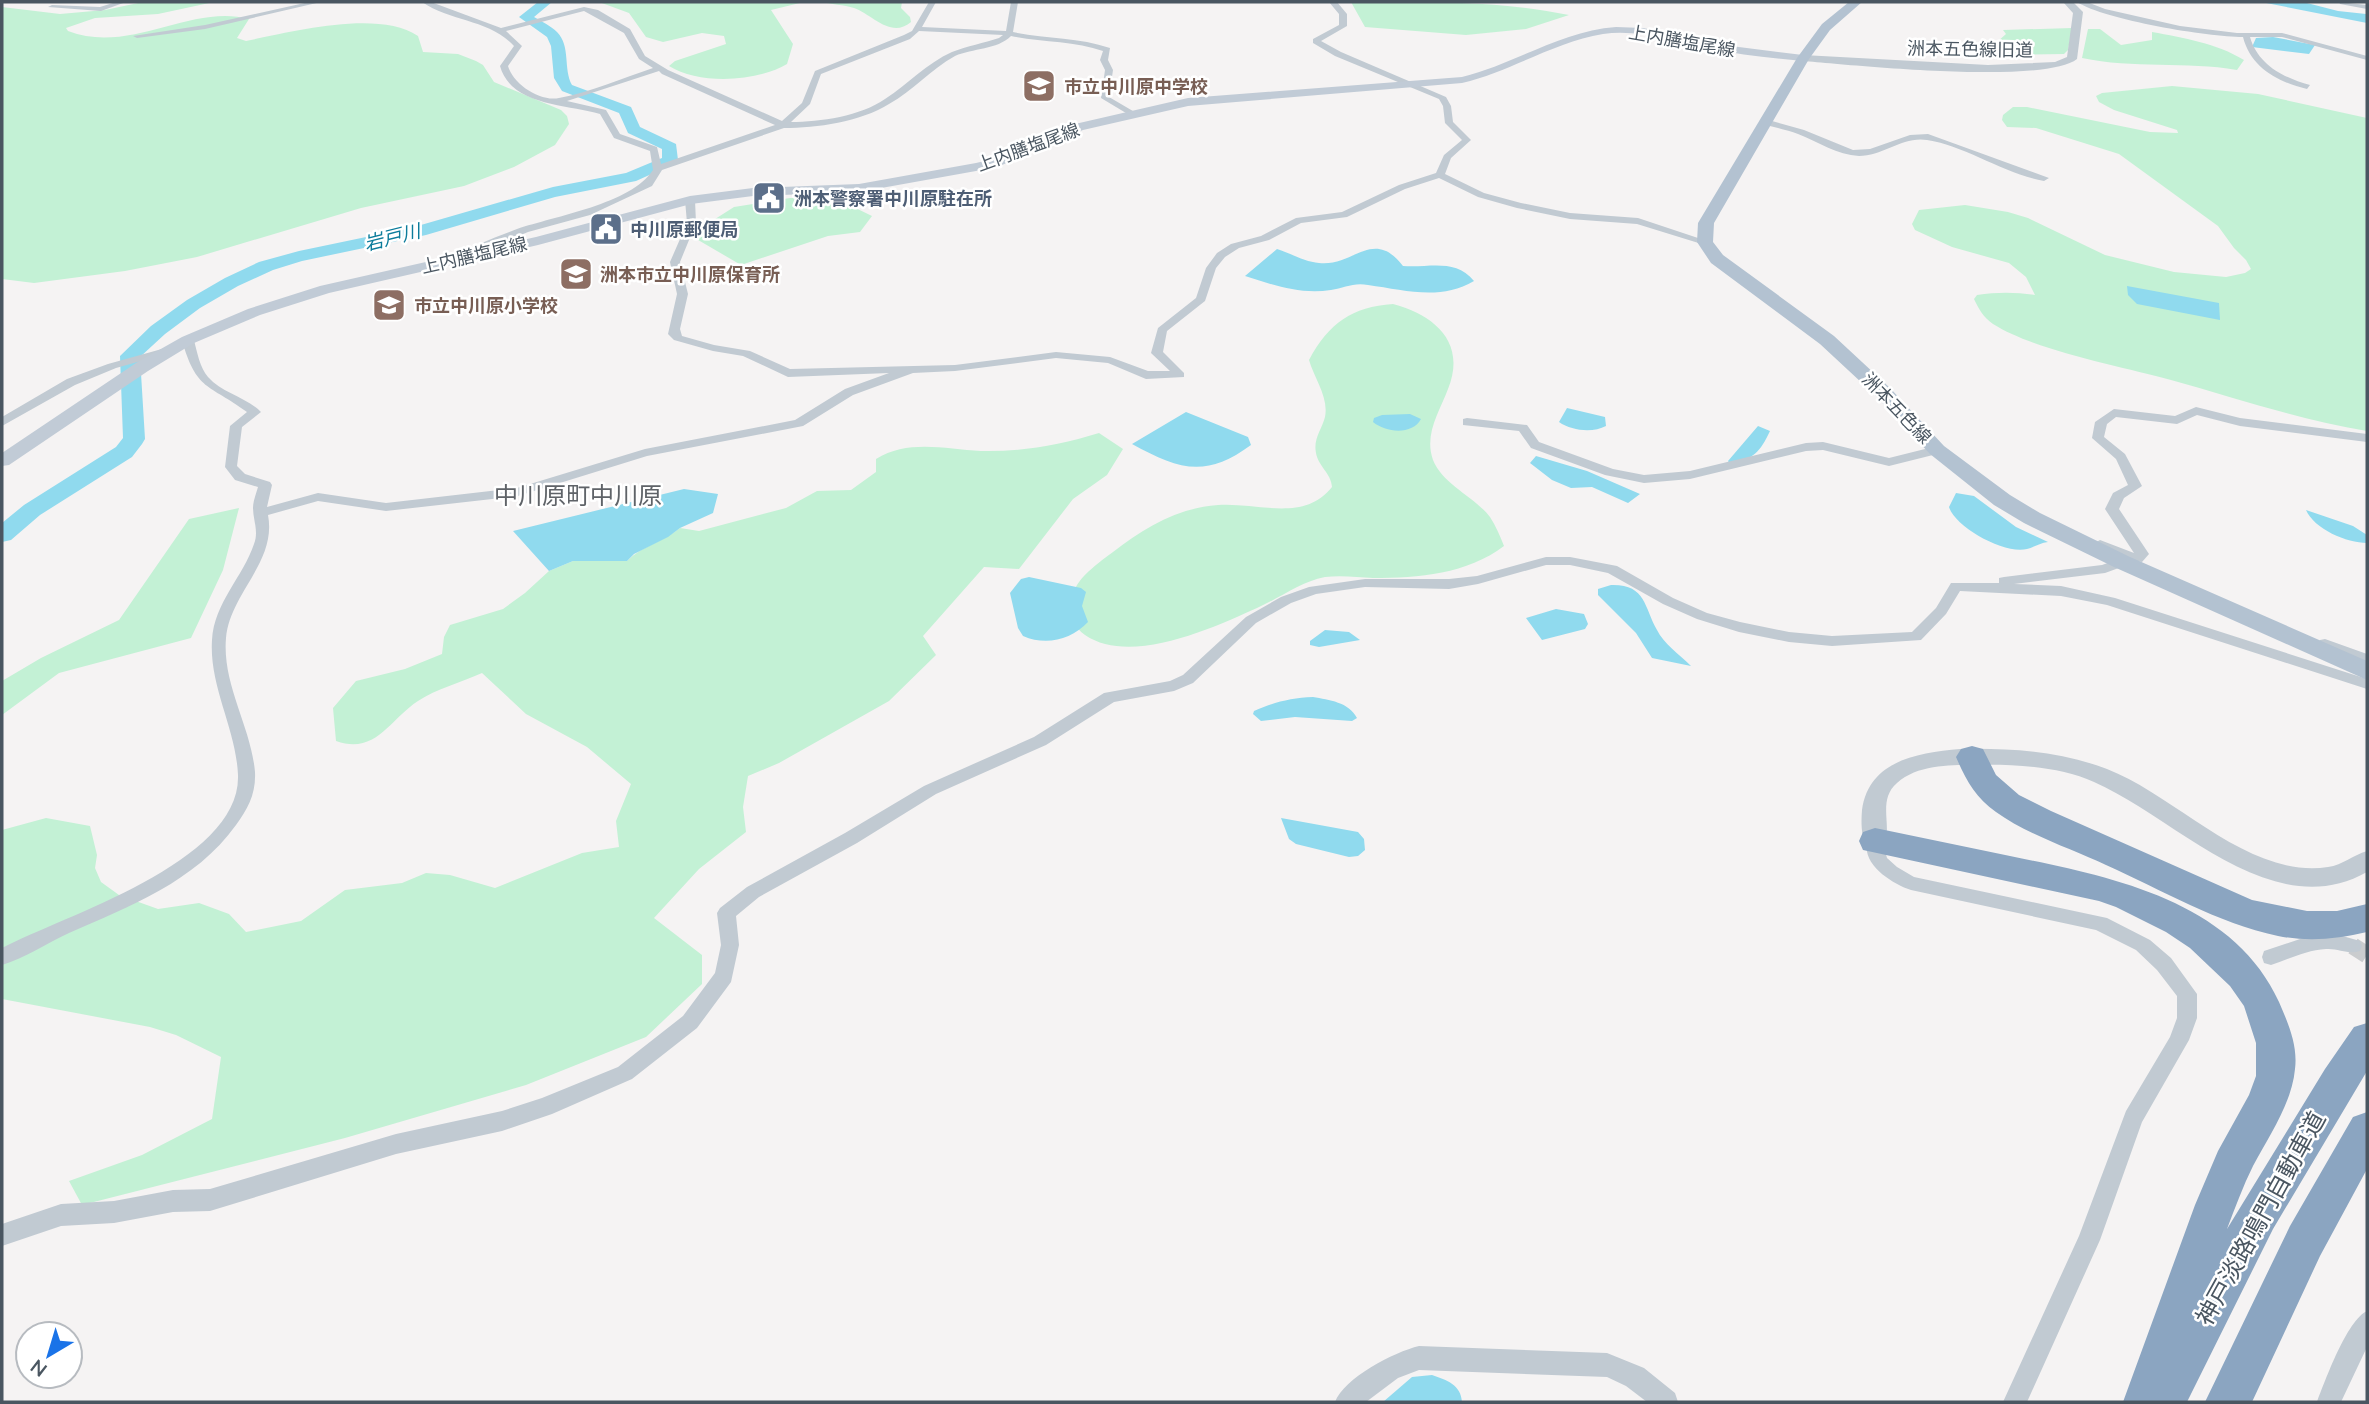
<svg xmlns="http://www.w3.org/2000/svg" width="2369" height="1404" font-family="Mulish,'Noto Sans JP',sans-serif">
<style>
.green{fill:#c3f1d5}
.water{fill:#90daee}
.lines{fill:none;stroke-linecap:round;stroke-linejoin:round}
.river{fill:#90daee;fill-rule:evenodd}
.minor-tunnel{stroke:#caccce;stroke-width:17;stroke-dasharray:17 9;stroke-linecap:butt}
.minor{fill:#c1cad2;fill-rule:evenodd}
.tertiary{fill:#c1cad2;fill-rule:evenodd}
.secondary{fill:#c1cbd6;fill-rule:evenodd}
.primary{fill:#b3c2d1;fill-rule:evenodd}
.motorway{fill:#8ba5c1;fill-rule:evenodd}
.labels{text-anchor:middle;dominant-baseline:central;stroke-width:5;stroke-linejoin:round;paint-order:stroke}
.far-street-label{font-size:18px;fill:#4a5661;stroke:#fff}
.far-education-label{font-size:18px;font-weight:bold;fill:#785e54;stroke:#fff;text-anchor:start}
.far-service-label{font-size:18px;font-weight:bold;fill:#4e5e75;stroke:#fff;text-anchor:start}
.far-water-label{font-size:19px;font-style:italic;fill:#0c7c9b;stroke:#fff}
.quarter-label{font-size:24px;fill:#5f6368;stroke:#fff}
.near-street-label{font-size:24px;fill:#4a5661;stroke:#fff}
</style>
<rect width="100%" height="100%" fill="#f5f3f3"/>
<path class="green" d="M143,2H214L158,14L95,18L66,28L68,31C130,55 192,3 249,19L237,38L246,41C291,32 378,9 418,36L423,52L458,54L476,61L483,65L494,82L561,110L567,116L569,124L555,145L514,167L464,186L361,208L197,257L125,271L34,283L2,279V7L60,14L105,10Z
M599,2H804L771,10L793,44L787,64C757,82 699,85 669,66L675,61L726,44L724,36L702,33L663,42L646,37L629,13Z
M820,2H902L901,8L910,17L911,22C891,39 873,15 854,8C844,5 831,4 820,2Z
M1351,2C1424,2 1498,0 1569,15L1526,29L1466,35L1365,27Z
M2072,28L2068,50L2064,54L2003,55L1997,42L2006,34L2003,30Z
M2088,29H2100L2121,45L2152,40V32C2184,38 2216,43 2244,60L2237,70C2186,61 2133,69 2082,58Z
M2172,86L2258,94L2367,118V431C2300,420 2236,398 2171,380C2120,366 2036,351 1993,324C1983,317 1979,309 1974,299L1977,295C1997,292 2015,292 2035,295L2026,277L2009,263L1952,247L1915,230L1912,224L1919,210L1965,205L2008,212L2028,218L2105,255L2174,272L2226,277L2245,273L2251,269L2246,260L2234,248L2218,226L2119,154L2036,128L2007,127L2002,120L2003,115L2013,107H2027L2150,132L2178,133L2177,130L2114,110L2099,102L2096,96L2102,93Z
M790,198H835L872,216L860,232L828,236L741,265L693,237L712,221L734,207Z
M1393,304C1434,315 1467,342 1448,389C1439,413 1424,434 1433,460C1443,485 1474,496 1490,517C1496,526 1500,536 1504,546C1467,574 1419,578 1373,578C1358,577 1340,575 1325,577C1300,582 1280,598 1257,608C1213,628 1130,666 1085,635C1069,624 1068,607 1075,589C1081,575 1101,561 1113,552C1144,528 1177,508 1218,505C1257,502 1304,523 1332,487C1331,473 1318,466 1316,453C1313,439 1322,429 1325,417C1329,397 1314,378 1309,360C1329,323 1352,307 1393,304Z
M1099,433L1123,449L1107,475L1073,499L1019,569L984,567L923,636L936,655L889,701L779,763L748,776L743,807L746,832L699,869L654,918L702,955V984L646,1037L526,1085L345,1138L82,1205L69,1181L142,1155L212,1119L221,1057L176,1035L150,1027L2,999V830L46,818L90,826L97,855L95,868L101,882L119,895L158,909L199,903L229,914L246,932L301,921L345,890L402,883L426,873L450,875L495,888L582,853L619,847L616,821L631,784L587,747L526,714L482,673C462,682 436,689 418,701C389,720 376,755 336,741L333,708L356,681L405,669L442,654L444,637L450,625L503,609L525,593L549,571L573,561H627C642,546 664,541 680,528L699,531L786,508L817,491L851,490L876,472V459C908,439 945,449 981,451C1022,452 1060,445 1099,433Z
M239,508L223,570L191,638L59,673L2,715V681L41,658L119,620L189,519Z"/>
<path class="water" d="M2261,2H2303L2338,11L2366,14L2367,23Z
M2273,37L2315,45L2309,54L2252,47L2256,38Z
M1277,249C1290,253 1305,262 1319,263C1354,267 1373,227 1403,266C1430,268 1455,258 1474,281C1440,301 1405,290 1368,285C1354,282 1344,288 1331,290C1301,295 1273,285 1245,276Z
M2127,286L2219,303L2220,320L2137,304L2128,295Z
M1567,408L1605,417L1606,426C1593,433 1572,431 1559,422Z
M1186,412L1248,437L1251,445C1205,479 1178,469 1132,444Z
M1410,414L1421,419C1413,435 1386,433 1373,422L1374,418L1382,415Z
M1758,426L1770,431C1760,452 1754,459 1730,464L1728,461Z
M1536,456L1587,471L1640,494L1628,503L1592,487L1571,488L1552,480L1530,463Z
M684,489L718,494L713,513L680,528L668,537L634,554L627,561H573L549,571L513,531Z
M1956,493L1974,496L2016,527L2048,542C2040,543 2034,547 2027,549C2005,555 1955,527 1949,507Z
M2306,510L2353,526L2367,535V543C2347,543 2314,529 2306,510Z
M1029,577L1081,588L1086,592L1082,606L1088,622C1071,640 1046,646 1023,636L1018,628L1010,593L1021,579Z
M1611,585C1646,584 1644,607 1657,630C1663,643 1680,655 1691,666L1652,658L1636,633L1598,595V589Z
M1556,609L1584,614L1588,624L1585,629L1542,640L1526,618Z
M1325,630L1349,632L1360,640L1319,647L1310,645V641Z
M1313,697C1329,700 1349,702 1357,718L1352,721L1295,717L1261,721L1253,714L1254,711C1274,702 1291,698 1313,697Z
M1281,818L1358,832L1364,839L1365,850L1358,856L1349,857L1296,844L1289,839Z
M1432,1375C1447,1380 1461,1385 1462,1402H1383L1412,1377Z"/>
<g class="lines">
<path class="river" d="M538,2H552L534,17C541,21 551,26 557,32C571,46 563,69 572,85L631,107L640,127L676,144L678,160L676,163L636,181L555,197L426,235L302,261L273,270L238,286L200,308L165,334L140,357L145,439L142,444L132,457L40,515L11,540L2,542V523L24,505L116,447L123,438L120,356L151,326L187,300L225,278L259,262L299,251L414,227L553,187L626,173L662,158V149L628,133L619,113L562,91L554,78L551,46L547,37L519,17Z"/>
<path class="minor-tunnel" d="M2353,946L2367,955"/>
<path class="minor" d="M116,2H126L101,11L48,7L52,5L100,7Z
M309,2H321L205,29L137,38L133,36L205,25Z
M422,2H431L501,28L584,7L598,10L630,29L645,56L668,70L782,121L802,103L815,71L904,35L912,31L929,2H936L922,27L1006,31L1011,2H1018L1013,32C1045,39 1079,37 1110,48L1108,60L1113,70L1109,97L1138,114L1131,116L1101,98L1105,70L1100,60L1103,51C1075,41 1040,42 1011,36C997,50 973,48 955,56C931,69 913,91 889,104C860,122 817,128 784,128L662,170L652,186L590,215L528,232L451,264L447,263V259C470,247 493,238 517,229C555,216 631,204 653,170L650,151L614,138L600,114C567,104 511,106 500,66L514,46C489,19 451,22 422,2ZM584,11L624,33L639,59L653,68C623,78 591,92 559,98C540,102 513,84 508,66L522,46L506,31ZM919,31L1003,35L999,38C984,43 967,46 952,52C927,63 908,84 885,99C861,116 820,122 791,122L810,104L821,74L910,39ZM659,71L662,74L775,125L661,164L657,147L620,134L606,110L567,101Z
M1329,2H1337L1347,14V26L1321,41L1341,52L1446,97L1451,106L1453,122L1471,140L1451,158L1445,174L1484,193L1521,203L1570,213L1638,218L1710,242L1705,245L1637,224L1570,219L1517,208L1478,197L1439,178L1405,189L1347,217L1301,223L1269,240L1239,248L1225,257L1216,268L1205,301L1167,331L1163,352L1184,373V377L1146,379L1108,363L1056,358L955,371L913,373L853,395L803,426L647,456L518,496L386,511L318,501L268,515C277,562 230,593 226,638C222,685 251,726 255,772C256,794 248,808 236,825C195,882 130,906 69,933C47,943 25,958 2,965V948C65,915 241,862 238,775C236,728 209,687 212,640C214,603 243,577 254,544C259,531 253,520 253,508C253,501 256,494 258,487L235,480L225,467L230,426L247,412C209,384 196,391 182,340L184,338L194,340C197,352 200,368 208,377C222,393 246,397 261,412L242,427L237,466L245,474L270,482L272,485L267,507L318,493L386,503L517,488L645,449L795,420L845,389L889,373L788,377L743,356L713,351L674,340L668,334L677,294L670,262L687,223L685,200L690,197L695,200L696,223L680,262L688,294L680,329L682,336L714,345L750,351L790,369L955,365L1056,352L1110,357L1148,371H1170L1151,353L1158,328L1196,298L1206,268L1217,253L1231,244L1261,236L1296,218L1342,212L1399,185L1436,173L1444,155L1462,140L1445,123L1443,106L1439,99L1335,56L1313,43V39L1339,25V14Z
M2077,2H2087L2105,9L2180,26L2237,33H2282L2367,56V60L2282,37H2250C2258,65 2284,78 2310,85L2307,89C2278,82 2251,68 2243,37C2208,37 2105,20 2077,2Z
M2339,2L2367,5V9L2340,4Z
M1765,119L1804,130L1853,150L1870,149L1910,135L1928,134L2049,178L2044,181C2002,173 1966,146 1927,140C1903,136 1883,156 1859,156C1837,155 1819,142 1798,134C1787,130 1774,127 1762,124L1761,122Z
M169,347L175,350L173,352L116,368L75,385L2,426V417L67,379L108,364Z
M2196,407L2240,418L2367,434V442L2240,426L2197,415L2177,424L2116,417L2107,424L2104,437L2125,454L2142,486L2124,498L2119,509L2149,554L2142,562L2128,560L2127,565L2105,573L2014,584L2061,586L2115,598L2367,679V689L2107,605L2061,596L1960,591L1946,614L1921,640L1832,646L1789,642L1739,632L1697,619L1663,604L1608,573L1570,565H1546L1478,584L1449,589L1365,587L1316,594L1291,603L1256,623L1193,683L1174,691L1114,702L1046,745L936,794L857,843L759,897L736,916L739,945L731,982L697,1028L632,1079L552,1114L502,1131L396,1154L210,1211L173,1212L114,1223L61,1226L2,1246V1224L61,1204L114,1201L173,1190L210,1189L396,1134L502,1111L542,1098L618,1067L683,1016L715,973L721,945L717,913L720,908L747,887L845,833L924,786L1034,737L1104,693L1170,681L1183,675L1246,617L1281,597L1309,587L1365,579H1449L1477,576L1546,557H1570L1617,566L1673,598L1707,613L1740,622L1789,632L1832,636L1912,632L1936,608L1951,583H1999V578L2004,577L2102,565L2122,558L2095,547L2093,544L2100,540L2134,553L2105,509L2113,493L2128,485L2116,459L2092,438L2095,422L2114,409L2175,416Z
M1467,418L1527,425L1539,442L1613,469L1644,475L1690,471L1806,443L1823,442L1889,458L1937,446L1943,450L1941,453L1889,466L1823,450L1806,451L1690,479L1644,483L1605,475L1531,448L1519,431L1463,425V419Z
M2325,639L2367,654V664L2320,648L2317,644L2320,640Z
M1875,834L1881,836L1887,858L1897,867L1914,877L2107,918L2150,940L2171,958L2197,994V1018L2189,1040L2142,1122L2100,1240L2027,1402H2003L2079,1236L2126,1111L2170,1037L2177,1018V996L2157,970L2136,950L2096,930L1911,890C1891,883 1857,862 1869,836Z
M2332,933L2360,941L2362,946L2360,951C2349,955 2338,948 2326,949C2307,950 2289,959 2271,965L2264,963L2262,957L2264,951L2312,935Z
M2367,1311V1347L2341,1402H2317C2325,1381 2347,1320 2367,1311Z
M1419,1346L1607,1353L1644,1368L1675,1393L1678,1402H1647L1626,1386L1607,1377L1419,1370L1398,1378L1366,1402H1335C1344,1378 1394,1352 1419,1346Z"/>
<path class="tertiary" d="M2063,2H2073L2083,12L2077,59C2044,85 1852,65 1803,61L1798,58L1803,55L1988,65L2055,62L2067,57L2073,13Z
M1960,749C2009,748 2060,751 2107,769C2177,796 2248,879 2328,867C2343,865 2353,855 2367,851V872C2272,926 2175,817 2094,782C2058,766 2012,764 1973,765C1948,765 1917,765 1897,783C1876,801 1894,828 1883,847L1875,850L1867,847C1861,837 1861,822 1862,810C1869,760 1918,753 1960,749Z"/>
<path class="secondary" d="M1616,27L1643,28L1731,46L1803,55L1809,58L1803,61C1771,58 1739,55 1708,48C1673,41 1638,29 1603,34C1554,42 1510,72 1462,83L1188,106L1083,130L1002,165L976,171L859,192L753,196L691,204L538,245L329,293L260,315L194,343L148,371L9,465L2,466V453L136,363L182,337L248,309L320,286L536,237L690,196L753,188L859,184L976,163L993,159L1075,124L1188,98L1462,77C1515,64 1561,31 1616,27Z"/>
<path class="primary" d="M1849,2H1862L1830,30L1809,59L1714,223L1713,242L1723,255L1834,336L1890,388L1944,446L2010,495L2040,513L2130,557L2367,661V680L2114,567L2024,523L1994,505L1930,454L1876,396L1820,344L1711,263L1697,242L1698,223L1797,58L1822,24Z"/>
<path class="motorway" d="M1972,746L1983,749L1996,775L2019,795L2051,811L2252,900L2307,911H2337L2367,904V932C2337,939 2309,942 2278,936C2217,923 2162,890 2106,865C2072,849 2026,834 1996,812C1975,797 1966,780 1956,757L1961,749Z
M1875,828C1920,837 1965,847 2010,856C2109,876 2233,900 2279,1002C2288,1023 2298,1045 2295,1069C2292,1103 2269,1136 2253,1166C2243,1186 2235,1208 2227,1229L2325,1069L2354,1027L2367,1023V1071L2273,1229L2187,1402H2123L2195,1205L2218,1151L2249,1095L2256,1076V1043L2244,1006L2230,986L2190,948L2166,932L2116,907L2099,901L1863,850L1859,841L1863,832Z
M2367,1112V1169L2320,1256L2252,1402H2205L2290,1226L2353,1117Z"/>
</g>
<defs>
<symbol id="school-square" viewBox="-11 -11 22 22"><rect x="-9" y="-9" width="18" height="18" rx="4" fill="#8d6e63" stroke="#fff"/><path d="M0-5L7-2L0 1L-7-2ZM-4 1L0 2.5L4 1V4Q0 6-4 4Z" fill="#fff"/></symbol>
<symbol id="civic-square" viewBox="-11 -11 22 22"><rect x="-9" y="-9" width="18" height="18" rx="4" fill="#5c6f8a" stroke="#fff"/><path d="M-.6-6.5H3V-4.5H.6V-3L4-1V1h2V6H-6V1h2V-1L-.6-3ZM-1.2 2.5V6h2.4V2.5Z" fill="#fff"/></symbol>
</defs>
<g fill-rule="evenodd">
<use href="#school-square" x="1020" y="67" width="38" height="38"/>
<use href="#civic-square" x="750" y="179" width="38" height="38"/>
<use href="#civic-square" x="587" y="210" width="38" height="38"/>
<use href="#school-square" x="557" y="255" width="38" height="38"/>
<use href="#school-square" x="370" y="286" width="38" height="38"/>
</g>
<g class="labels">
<g class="far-street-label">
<text transform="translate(1682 41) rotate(10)">上内膳塩尾線</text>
<text transform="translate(1970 49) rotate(1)">洲本五色線旧道</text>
<text transform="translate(1028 147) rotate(-20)">上内膳塩尾線</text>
<text transform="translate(474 255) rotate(-13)">上内膳塩尾線</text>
<text transform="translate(1897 408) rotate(46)">洲本五色線</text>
</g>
<g class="far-education-label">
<text x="1064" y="86">市立中川原中学校</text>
<text x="600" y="274">洲本市立中川原保育所</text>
<text x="414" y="305">市立中川原小学校</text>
</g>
<g class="far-service-label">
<text x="794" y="198">洲本警察署中川原駐在所</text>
<text x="630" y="229">中川原郵便局</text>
</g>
<g class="far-water-label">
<text transform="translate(392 237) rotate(-14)">岩戸川</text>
</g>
<g class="quarter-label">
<text x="578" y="495">中川原町中川原</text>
</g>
<g class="near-street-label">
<text transform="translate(2260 1218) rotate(-61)">神戸淡路鳴門自動車道</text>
</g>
</g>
<rect width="2369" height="1404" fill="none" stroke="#4a5661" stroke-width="7"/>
<g transform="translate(49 1355) rotate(218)"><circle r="33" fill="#ffffff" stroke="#b7bbc0" stroke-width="2"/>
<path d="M0-5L12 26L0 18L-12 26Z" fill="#1a73e8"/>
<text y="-10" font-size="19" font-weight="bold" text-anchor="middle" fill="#4a5661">N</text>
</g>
</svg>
